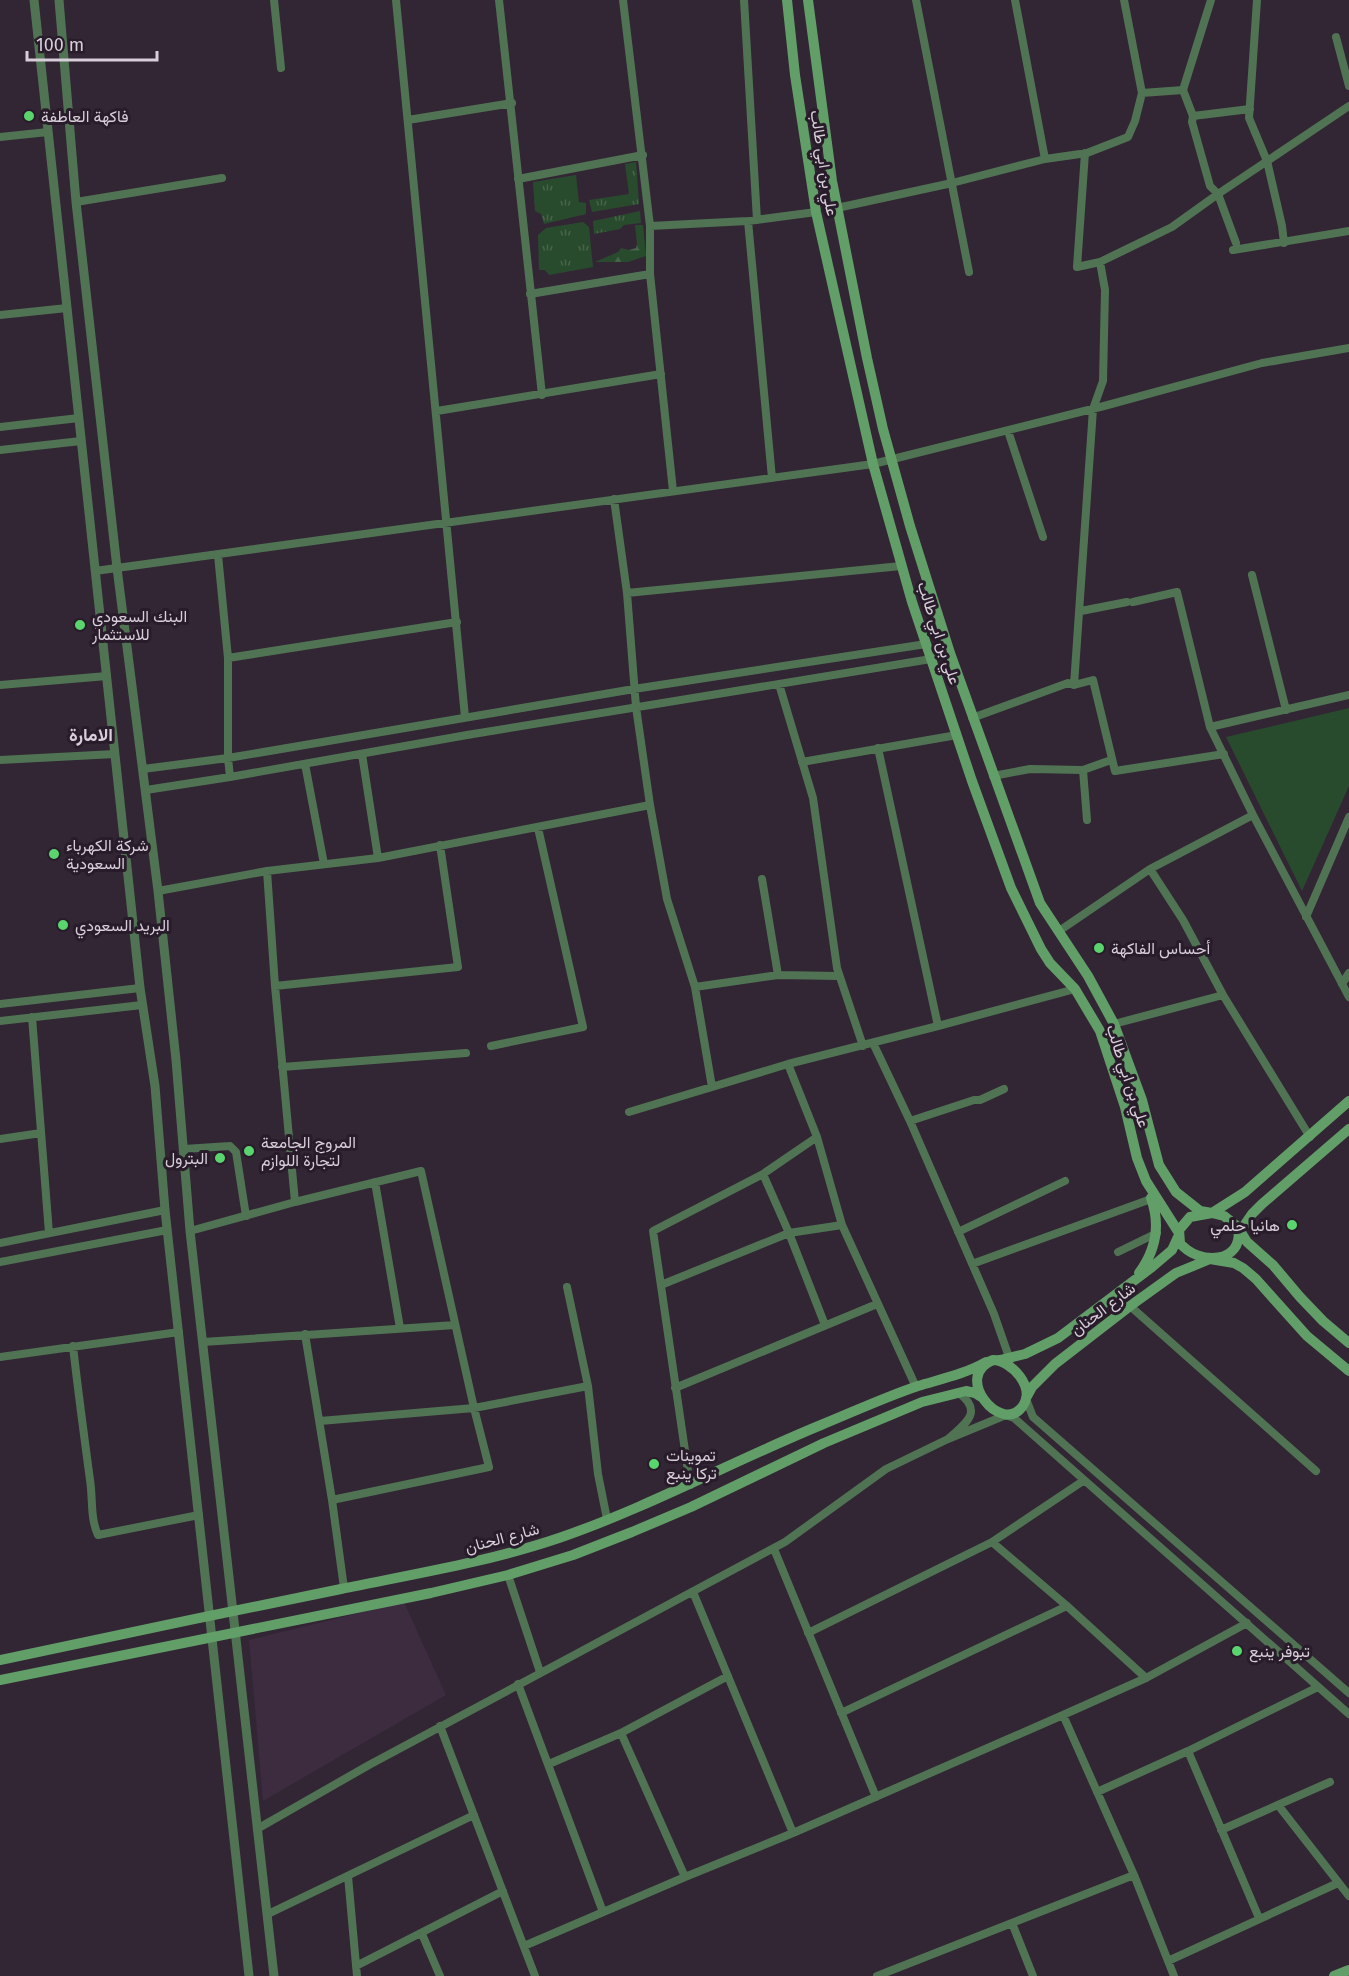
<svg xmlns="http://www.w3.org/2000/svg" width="1349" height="1976" font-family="'Fira Sans',Vazirmatn,sans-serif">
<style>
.built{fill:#3d2b40}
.grass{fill:url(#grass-tufts)}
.forest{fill:url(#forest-firs)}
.park{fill:#294b2d}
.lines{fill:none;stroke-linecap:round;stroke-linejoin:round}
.minor{stroke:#507453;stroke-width:8}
.tertiary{stroke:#507453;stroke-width:9}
.secondary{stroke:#629e68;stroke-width:10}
.poi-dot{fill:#5ad56e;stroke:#281b2a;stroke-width:2}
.labels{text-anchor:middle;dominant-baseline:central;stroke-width:6;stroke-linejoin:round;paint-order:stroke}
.poi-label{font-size:16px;fill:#d7ced9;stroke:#281b2a;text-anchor:start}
.street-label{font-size:16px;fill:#d7ced9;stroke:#281b2a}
.neighbourhood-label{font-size:18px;font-weight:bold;fill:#d7ced9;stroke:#281b2a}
</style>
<defs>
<pattern id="grass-tufts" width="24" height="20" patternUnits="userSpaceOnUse" patternTransform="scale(1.5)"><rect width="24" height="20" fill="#294b2d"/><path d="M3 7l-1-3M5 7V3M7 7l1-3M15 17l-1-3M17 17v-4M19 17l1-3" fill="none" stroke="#47644b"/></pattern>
<pattern id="forest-firs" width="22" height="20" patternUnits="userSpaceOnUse" patternTransform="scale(1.5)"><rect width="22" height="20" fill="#294b2d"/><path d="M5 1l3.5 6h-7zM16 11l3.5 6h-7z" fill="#47644b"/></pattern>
</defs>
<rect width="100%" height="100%" fill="#322534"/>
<path class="built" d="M404,1602L446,1695L263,1801L249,1640Z"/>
<path class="grass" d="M636,162L639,204L592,212L589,200L629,194L625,164Z
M576,175L579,202L586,203V214L544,224L541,214L535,211L533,182Z
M640,211L641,223L624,225L620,229L594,234L593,221Z
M583,222L589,227L593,267L549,275L545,270H539L538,235L546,228Z"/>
<path class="forest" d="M635,225H643L646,256L628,262H595L618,252L621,248L629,250L636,248L637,244Z"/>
<path class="park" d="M1349,708V786L1302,891L1226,737Z"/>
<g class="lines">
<path class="minor" d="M274,0L281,68
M396,0L465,717
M499,0L542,395
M623,0L650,226V274L673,491
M744,0L757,220
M916,0L969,272
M1015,0L1045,159
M1211,0L1183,90L1193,116L1192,122L1210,186L1218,194L1236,243
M1257,0L1249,118L1267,161L1282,226L1284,243
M1336,37L1349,86
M1142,93L1183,90
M1193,116L1250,109
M408,120L512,103
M0,137L48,132
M1085,153L1077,267L1100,262L1172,227L1218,194L1349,106
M518,179L643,155
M76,202L222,178
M837,208L952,183L1045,159L1087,153L1128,137L1135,121L1142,93L1124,0
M748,221L772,478
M650,226L748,221L816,212
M1233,250L1349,231
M530,294L650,274
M0,315L67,308
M437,411L661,374
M0,427L79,418
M1008,431L1043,537
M0,450L81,441
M614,499L627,593L636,707L650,805L667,899L695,987L712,1087
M218,555L228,658V758L230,777
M95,571L873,464L1104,406L1262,363L1349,348
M1252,575L1286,710
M627,593L901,566
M1133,602L1177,592L1210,727L1253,815L1349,997
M1081,611L1127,602
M228,658L457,622
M779,684L813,798L837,968L863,1046
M0,685L107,676
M1074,685L1093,409L1103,381L1105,290L1100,262
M972,718L1068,683L1074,685L1093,680L1115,771L1224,754
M1210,727L1349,695
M878,748L938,1026
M362,754L378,858
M0,760L115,754
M802,762L957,735
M305,764L324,864
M143,769L228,758L634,689L926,644
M1083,770L1087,820
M993,776L1030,769L1083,770L1111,760
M146,790L230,777L467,735L931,659
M1150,869L1183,920L1223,995L1310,1137
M762,879L778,975
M158,891L267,871L378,858L650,805
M1306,917L1349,817
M1059,931L1150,869L1253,815
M1342,984L1349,973
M275,986L458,967L440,845
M695,987L778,975L839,976
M0,1004L140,988
M32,1017L49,1233
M0,1021L142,1005
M1114,1024L1223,995
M873,1043L910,1121L994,1314L1010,1360
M491,1046L583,1027L538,828
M788,1064L817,1137L842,1225L916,1387
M282,1067L466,1053
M629,1112L788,1064L938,1026L1075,989
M910,1121L974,1100H980L1004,1089
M0,1139L41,1133
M184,1149L230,1146L236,1152L246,1216
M763,1174L789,1233L825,1325
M375,1182L400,1328
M295,1202L421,1171L474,1408L489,1467L332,1500
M190,1231L295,1202L275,986L267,871
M958,1232L1065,1181
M0,1243L165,1210
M1118,1252L1157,1233
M0,1262L167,1230
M972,1264L1151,1199
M661,1285L789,1233L842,1225
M567,1287L588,1386L598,1474L607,1519
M1130,1306L1316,1471
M305,1334L332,1500L344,1588
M203,1342L455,1325
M73,1346C78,1391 84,1435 90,1480C93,1498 90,1518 98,1535L199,1515
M0,1357L179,1332
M675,1388L877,1304
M959,1393C984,1412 965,1424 948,1439L1006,1415L1014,1418L1349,1714
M1026,1399L1033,1417L1349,1693
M320,1421L474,1408L588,1386
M690,1485L653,1231L763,1174L817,1137
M992,1542L1067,1606L1146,1678
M774,1549L876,1797
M508,1575L540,1672
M693,1592L793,1833
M808,1633L992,1542L1083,1481
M518,1684L603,1912
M841,1713L1067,1606
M1063,1715L1134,1875L1174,1976
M440,1726L535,1976
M621,1733L685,1877
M1188,1751L1259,1918
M549,1764L621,1733L728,1676
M1097,1792L1188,1751L1318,1687
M1278,1805L1349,1896
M257,1829L369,1765L785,1542L886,1469L948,1439
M1221,1830L1330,1782
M348,1876L357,1976
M268,1914L474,1815
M1012,1923L1033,1976
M422,1934L440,1976
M524,1946L685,1877L793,1833L1063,1715L1146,1678L1247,1623
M1168,1961L1338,1883
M356,1966L503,1891
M877,1976L1134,1875"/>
<path class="tertiary" d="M34,0L140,988L155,1086L165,1210L249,1976
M59,0L76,202L117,568L158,891L176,1060L190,1231L274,1976"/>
<path class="secondary" d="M787,0L795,75L816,212L873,464L912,602L972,781L1011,888L1041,949L1050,963L1075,989L1100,1031L1125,1107L1137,1158L1146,1181L1179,1233
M808,0L832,181L867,358L883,429L910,526L950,653L1040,903L1088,976L1114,1024L1142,1100L1159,1165L1176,1192L1200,1211L1212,1213L1245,1192L1349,1101
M1212,1213L1224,1216L1238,1227C1245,1264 1198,1266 1180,1243L1179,1230L1190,1217Z
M1239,1229L1247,1242L1273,1265L1300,1297L1323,1321L1349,1343
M1239,1233L1252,1214L1262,1204L1349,1129
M1139,1273C1156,1250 1161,1226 1151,1198
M993,1360C1011,1360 1037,1388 1022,1407C1001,1435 952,1376 993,1360Z
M1000,1360L1025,1354L1058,1338L1152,1267L1172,1250L1178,1237
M1026,1398L1032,1387L1055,1364L1130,1306L1176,1273L1210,1259L1234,1263L1243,1268L1256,1279L1307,1336L1349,1371
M0,1660C114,1636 227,1612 341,1589C414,1574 488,1562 559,1538C649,1507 733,1461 821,1425C853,1412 885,1397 918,1386C941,1379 965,1374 986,1362
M0,1680L431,1593L508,1575L573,1555L632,1532L691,1507L824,1443L922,1402L966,1391L975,1393L983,1398
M1334,1976L1349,1970"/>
</g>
<g class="poi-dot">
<circle cx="29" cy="116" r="6"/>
<circle cx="80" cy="625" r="6"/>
<circle cx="54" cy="854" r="6"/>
<circle cx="63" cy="925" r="6"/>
<circle cx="1099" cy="948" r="6"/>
<circle cx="249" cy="1151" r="6"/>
<circle cx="220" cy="1158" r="6"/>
<circle cx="1292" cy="1225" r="6"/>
<circle cx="654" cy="1464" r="6"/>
<circle cx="1237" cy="1651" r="6"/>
</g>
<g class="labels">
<g class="poi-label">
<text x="41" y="116">فاكهة العاطفة</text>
<text x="92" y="616">البنك السعودي<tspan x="92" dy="18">للاستثمار</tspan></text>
<text x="66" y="845">شركة الكهرباء<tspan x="66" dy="18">السعودية</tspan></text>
<text x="75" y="925">البريد السعودي</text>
<text x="1111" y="948">أحساس الفاكهة</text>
<text x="261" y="1142">المروج الجامعة<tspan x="261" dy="18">لتجارة اللوازم</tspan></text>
<text x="208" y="1158" text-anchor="end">البترول</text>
<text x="1280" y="1225" text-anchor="end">هانيا حلمي</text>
<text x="666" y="1455">تموينات<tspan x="666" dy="18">تركا ينبع</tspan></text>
<text x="1249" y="1651">تبوفر ينبع</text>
</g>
<g class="street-label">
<text transform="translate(824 163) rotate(81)">علي بن ابي طالب</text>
<text transform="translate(939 633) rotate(72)">علي بن ابي طالب</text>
<text transform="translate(1128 1076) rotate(72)">علي بن ابي طالب</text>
<text transform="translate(1103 1309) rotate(-37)">شارع الحنان</text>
<text transform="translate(502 1538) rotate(-15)">شارع الحنان</text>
</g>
<g class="neighbourhood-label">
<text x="91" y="735">الامارة</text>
</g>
</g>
<path d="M27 51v9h130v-9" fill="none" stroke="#d7ced9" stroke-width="3"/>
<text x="36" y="51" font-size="18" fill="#d7ced9" stroke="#281b2a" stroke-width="4.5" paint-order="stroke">100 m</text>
</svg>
